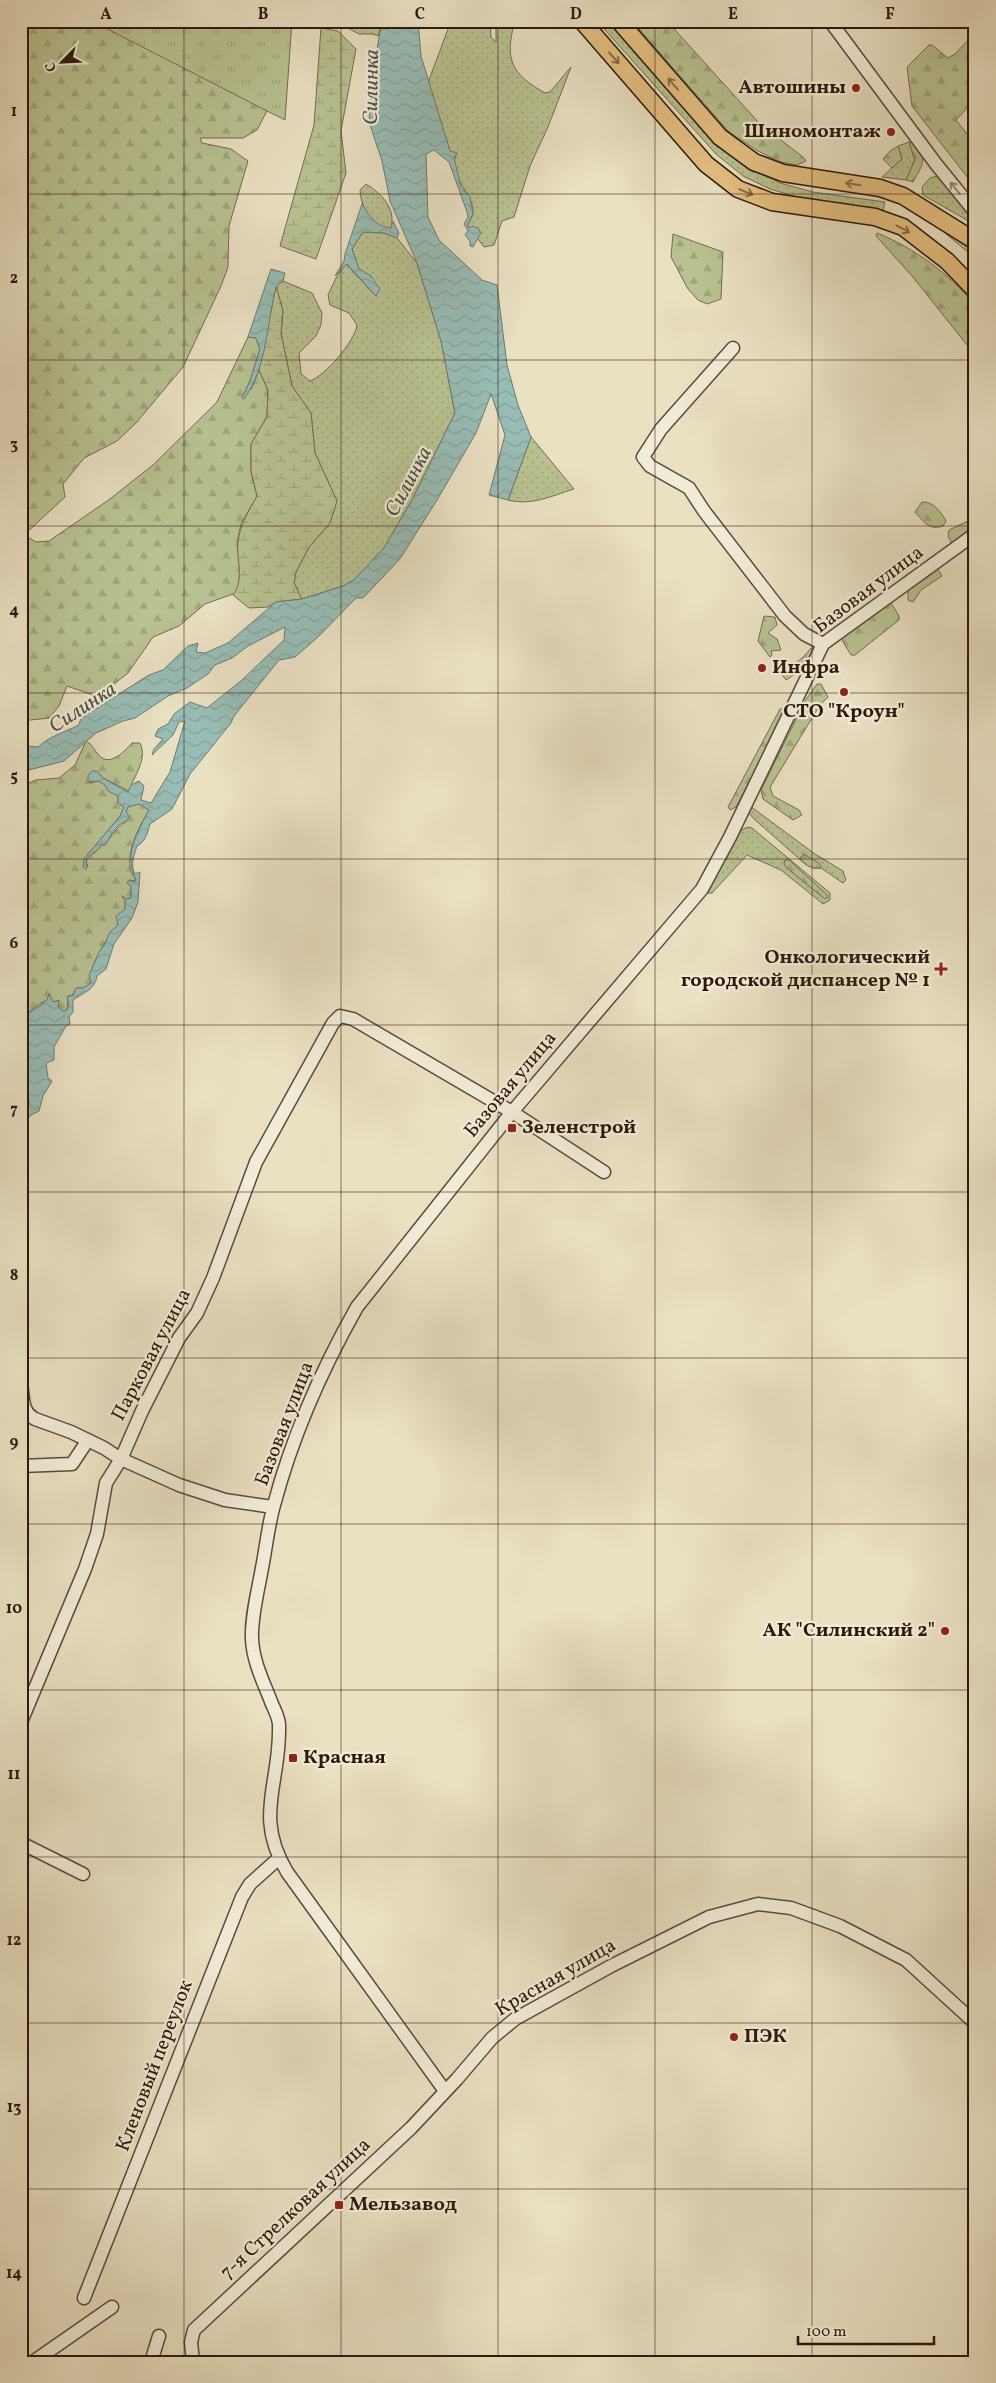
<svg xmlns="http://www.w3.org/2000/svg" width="996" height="2383" font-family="Vollkorn,serif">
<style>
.grass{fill:url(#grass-dots);stroke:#736d4e}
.forest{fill:url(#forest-firs);stroke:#736d4e}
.wetland{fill:url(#wetland-marsh);stroke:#736d4e}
.park{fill:url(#park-tufts);stroke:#736d4e}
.water{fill:url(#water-waves);stroke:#6d7b72}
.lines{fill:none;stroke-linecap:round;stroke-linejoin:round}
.minor-casing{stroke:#5c4a39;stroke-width:15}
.major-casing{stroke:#2d180b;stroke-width:19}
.minor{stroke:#f1ecd8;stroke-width:12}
.major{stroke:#e5c082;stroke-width:16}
.oneway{stroke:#896c46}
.oneway2{stroke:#998d7c}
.grid{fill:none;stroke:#2d180b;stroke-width:1;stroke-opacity:0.55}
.poi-dot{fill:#8f2418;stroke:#f1ecd8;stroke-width:2}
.labels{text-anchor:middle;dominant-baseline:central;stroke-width:4.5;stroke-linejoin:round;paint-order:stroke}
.poi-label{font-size:20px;font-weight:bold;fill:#2d180b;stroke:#f1ecd8;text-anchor:start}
.street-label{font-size:20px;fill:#2d180b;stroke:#f1ecd8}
.water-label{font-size:21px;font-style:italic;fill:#525247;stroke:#f1ecd8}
.neatline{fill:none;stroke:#2d180b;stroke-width:2}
.grid-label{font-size:16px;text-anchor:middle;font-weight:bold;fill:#2d180b}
</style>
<defs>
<pattern id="grass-dots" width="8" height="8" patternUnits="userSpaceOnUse" patternTransform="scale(1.25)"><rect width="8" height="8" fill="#b9c292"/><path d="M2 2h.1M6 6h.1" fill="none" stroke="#9fa67d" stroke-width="1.8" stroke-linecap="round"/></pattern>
<pattern id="forest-firs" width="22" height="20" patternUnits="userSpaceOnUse" patternTransform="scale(1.25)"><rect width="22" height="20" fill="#b9c292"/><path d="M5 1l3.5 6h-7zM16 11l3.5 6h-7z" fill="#9fa67d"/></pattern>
<pattern id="wetland-marsh" width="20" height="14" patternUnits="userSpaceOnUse" patternTransform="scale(1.25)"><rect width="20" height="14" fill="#b9c292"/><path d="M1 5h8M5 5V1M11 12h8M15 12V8" fill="none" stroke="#9fa67d"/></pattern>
<pattern id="park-tufts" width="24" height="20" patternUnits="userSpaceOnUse" patternTransform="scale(1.25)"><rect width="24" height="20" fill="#b9c292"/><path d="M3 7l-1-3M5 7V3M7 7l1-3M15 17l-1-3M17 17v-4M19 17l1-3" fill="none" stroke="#9fa67d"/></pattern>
<pattern id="water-waves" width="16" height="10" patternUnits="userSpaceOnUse" patternTransform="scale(1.25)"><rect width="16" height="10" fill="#98bdb6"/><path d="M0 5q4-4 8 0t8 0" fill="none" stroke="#83a29b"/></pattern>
</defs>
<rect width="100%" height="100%" fill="#eae1c3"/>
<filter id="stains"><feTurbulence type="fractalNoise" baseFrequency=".004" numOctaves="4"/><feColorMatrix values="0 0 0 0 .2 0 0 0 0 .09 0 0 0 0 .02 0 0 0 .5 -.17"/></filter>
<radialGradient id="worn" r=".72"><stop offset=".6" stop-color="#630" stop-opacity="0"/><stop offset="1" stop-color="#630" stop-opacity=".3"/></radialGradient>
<path class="grass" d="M344,21H382L378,36L373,34H359L344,26Z
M451,21H490L491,37L496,42V21H515C504,59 511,74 545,93L550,92L571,67L548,127L530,166L514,217L502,221L494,245L484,247L477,238L481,233L467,226C469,222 472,218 473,214C475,193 445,175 457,153L450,151L430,88L429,80Z
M597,21H611L749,167L780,183L813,192L885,202L883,211L810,201L770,189L743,176L716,154Z
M909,142L915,160L906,180L882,177L902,159L898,146Z
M937,176L943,178L975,218V222L972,223L923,195L922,187L930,178Z
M366,184C382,194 396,208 391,228C387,228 382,228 379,226C368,220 360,202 360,190Z
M947,229L975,247V258L945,233Z
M363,232L384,233L397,238L417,263L441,341L455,413L412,500L384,548L354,580L343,586L302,599L294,583L296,572L309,547L330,523L337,501L315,453L311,413L292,386L281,333L283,311L276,286L283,281L312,293L322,313L321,325L316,336L299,353L301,374L310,381C325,376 355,341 357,325L349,313L330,305L328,295L337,276L346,264L376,296L371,276L359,269L352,249Z
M531,437L574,489C551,496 532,506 508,500Z
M750,806L815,854L843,871L846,880L843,883L821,868H813L805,864L753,818L749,813Z
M748,827L752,828L830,893V900L823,904L781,870L747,855L712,893H706L725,861L739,831Z"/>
<path class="forest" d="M21,21H196L272,101L257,130L243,138H200L202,143L231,149L248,161L229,226L228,267L221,286L183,367L136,423L117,441L84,458L63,484L65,497L25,534L21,535Z
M632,21H667L760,124L803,157L806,161L797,165L781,162L758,151L729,132Z
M969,39L975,40V87L967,93L969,106L956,120L975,144V187L912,106L907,67L929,45H932L948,58L955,54Z
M915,141C927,161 924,162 913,182L906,180L915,160L909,142Z
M898,146L902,159L892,168L883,159L890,151Z
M877,233C916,249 948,273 975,305V355L912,276L876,236Z
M673,234L723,252L721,299L707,304L698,300L688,289L671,257Z
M248,337L256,338L260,349L250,381L242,398L252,388L259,370L268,390L267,417L251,444V471L257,496L241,524L237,543L240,569L238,589L233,594L205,604L179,626L153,637L128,673L109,688L93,695L67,686L59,706L49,718L21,721V537L26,536L36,542L49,541L110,499L153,465L217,402Z
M922,502C933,501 941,512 946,521L943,526C929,531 923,521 915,512Z
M970,520L972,528L955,543L951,542L948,536L949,530Z
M937,568L942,576L921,590L913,602L908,600V589Z
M891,603L899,616V620L855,655H851L842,640L843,635L886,604Z
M764,616L775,617L777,625L768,633L777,639L781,650L771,651L772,655L770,657L758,641Z
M811,648H816L809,665L786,680L775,665L778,663L784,667C797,664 803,658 811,648Z
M817,684H821L828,697L820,705L770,787L773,796L799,810L802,815L793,820L763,799L761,790L805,701Z
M780,709H784L785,713L736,807L730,810L728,807Z
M86,741C93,745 93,748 97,753C108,769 124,752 132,743H140C148,760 134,775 129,791L103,778L99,773L90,783L98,781L106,785L107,789L118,796V803L124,807L120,816L84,859L88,867L86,861C91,854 98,852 101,845C110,843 114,827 126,822V811L128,807L135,803L147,807L149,811C139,826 128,848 130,867C130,872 134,876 136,881L129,880L127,883L131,886V897L127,899L122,896L125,900V909L117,916L118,925C107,937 87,968 91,983L83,988H77L73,995L68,996L67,1010L63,1011L58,1007L59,1000L53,1002L49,994L47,1000L39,1004L21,1019V786L36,780L59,778L75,765Z
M804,854L820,864L821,868C811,869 806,866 800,858Z
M785,860H789L828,896L825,899L787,868L784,864Z
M21,1053C24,1059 30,1104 28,1109C27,1111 23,1112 21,1114Z"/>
<path class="wetland" d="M321,28L338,31L356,49L341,131L346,173L316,259L280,246L314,125Z
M276,286L283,311L281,333L292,386L311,413L315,453L337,501L330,523L309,547L296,572L294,583L302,599L276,602L268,607L249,608L233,595C245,579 236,559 238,542C240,524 249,511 257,496L251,471V444L267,417L268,390L259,370Z"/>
<path class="park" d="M92,21H292L285,120L267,111Z"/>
<path class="water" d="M382,21H418L421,56L450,151L457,153L454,158L461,187L470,197L473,214L467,226L470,228L472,226L478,228L481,233L473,247L470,246V241L465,235L468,231L464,224L468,217L467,212L449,162L434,150L426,154L428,217L439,240L482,280L497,285L507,365L518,405L531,437L508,500L489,495L505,435L491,394L476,433L437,500L400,559L363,598H356L318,637L295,657L279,660L234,716L231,723L190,774L172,809L150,824C147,834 146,841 137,846C134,855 130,865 135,874L140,872L138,902L132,918L114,944L106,969L97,976C95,990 83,993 73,1000V1012L69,1017L70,1024L66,1026L54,1047V1060L46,1063L48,1078L52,1081L43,1096L39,1111L31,1115L21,1127V1114C25,1111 28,1110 29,1105C30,1097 25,1090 25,1082C24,1061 21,1041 21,1019L47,1000L49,994L53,1002L59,1000L58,1007L63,1011L67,1010L69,1006L67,997L73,995L76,988H83L91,983L89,975L99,952L105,944L109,933L118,925L116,916L125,909V900L122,896L127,899L131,898V886L127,883L129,880L135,882L136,880C123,856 137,833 149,810L139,804L128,807L126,811L129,817C126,823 123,821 119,825C114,830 109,837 107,843L101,845C98,852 87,854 86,861C86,864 87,867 86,870L83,867L84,859L120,816L124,807L118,803V796L108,791L105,785L98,781L88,782V775L92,771H97L103,778L128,792L131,785L139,781L144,786L141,800L151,803L170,772L185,721L179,722L173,735L152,755L154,749L163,739L155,736L158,729L168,724L174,714L190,702L207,708L242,680L284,640L285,627L248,646L232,658L215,665L208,674L187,688L168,696L135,718L123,721L96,733L64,761L21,772V750L27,746L38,747C48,737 65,732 79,725L81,718L149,675L163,670L188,646L198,643L196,652L205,653L228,643L276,602L302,599L343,586L354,580L384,548L412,500L455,413L441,341L417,263L390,201L382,161L369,122L372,77Z
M362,204C370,217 375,226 391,228L393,221L399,233L397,238L384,233L363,232L352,249L359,269L371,276L380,289L376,296L347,264L335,276L344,261L345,254Z
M271,269L285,273L283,281L276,287C267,323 267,368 244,399L242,398L250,381L260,349L256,338L248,337Z"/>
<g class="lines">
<defs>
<path id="minor" d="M830,21L936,164L975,212
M733,348L661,429L643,457L650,466L689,488L704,511L785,616L804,634L823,644
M21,1385C24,1398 21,1412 35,1419L71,1432L104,1448L121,1459L179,1485L225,1500L273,1507
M21,1466L72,1464L88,1440
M21,1722L85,1569L97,1534L106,1483L121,1459L142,1411L179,1338L197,1313L213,1278L256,1162L333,1023L340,1016L353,1019L512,1112L604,1172
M21,1843L83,1874
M445,2091L287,1872C253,1815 281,1784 279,1725C279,1718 275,1711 272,1704C264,1683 253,1662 252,1639C251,1617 258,1591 262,1568C266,1548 268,1526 274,1505C292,1437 322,1369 357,1307L512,1112L702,889L730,837L823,644L975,534
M84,2298L242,1897L250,1884L279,1858
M33,2362L112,2307
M151,2362L159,2336
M193,2362L191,2342L194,2330L411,2128L457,2079L492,2038L515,2019L611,1966L709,1917L758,1904L791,1908L840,1926L906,1960L975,2023"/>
<path id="major" d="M582,21L706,164L738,189L772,202L875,217L903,227L947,261L975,290
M619,21L720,137L754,162L783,173L880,188L903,196L975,241"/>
</defs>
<use href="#minor" class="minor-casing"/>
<use href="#major" class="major-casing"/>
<use href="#minor" class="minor"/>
<use href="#major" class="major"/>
</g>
<defs><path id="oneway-shaft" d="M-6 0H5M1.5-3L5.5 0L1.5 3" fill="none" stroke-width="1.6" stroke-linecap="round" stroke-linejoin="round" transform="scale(1.25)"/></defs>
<g class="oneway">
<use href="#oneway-shaft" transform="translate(614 58) rotate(49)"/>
<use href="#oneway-shaft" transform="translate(673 84) rotate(-131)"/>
<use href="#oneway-shaft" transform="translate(853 184) rotate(-171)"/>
<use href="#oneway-shaft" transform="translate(746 192) rotate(23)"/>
<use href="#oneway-shaft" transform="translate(903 229) rotate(28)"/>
</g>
<use class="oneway2" href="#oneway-shaft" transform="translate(955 188) rotate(-129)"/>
<path class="grid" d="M184,21V2362M341,21V2362M498,21V2362M655,21V2362M812,21V2362M21,194H975M21,360H975M21,526H975M21,693H975M21,859H975M21,1025H975M21,1192H975M21,1358H975M21,1524H975M21,1690H975M21,1857H975M21,2023H975M21,2189H975"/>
<g class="poi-dot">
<circle cx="856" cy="88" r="5"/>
<circle cx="891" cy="132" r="5"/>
<circle cx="762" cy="668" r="5"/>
<circle cx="844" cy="692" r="5"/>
<path d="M938.5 961.5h5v5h5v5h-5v5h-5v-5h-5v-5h5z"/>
<rect x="507" y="1123" width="10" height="10" rx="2.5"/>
<circle cx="945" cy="1631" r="5"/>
<rect x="288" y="1753" width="10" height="10" rx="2.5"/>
<circle cx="734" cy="2037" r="5"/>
<rect x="334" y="2200" width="10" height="10" rx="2.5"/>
</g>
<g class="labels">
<g class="poi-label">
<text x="846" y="88" text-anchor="end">Автошины</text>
<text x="881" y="132" text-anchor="end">Шиномонтаж</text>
<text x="772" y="668">Инфра</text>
<text x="844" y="712" text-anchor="middle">СТО "Кроун"</text>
<text x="930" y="958" text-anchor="end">Онкологический<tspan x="930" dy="23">городской диспансер № 1</tspan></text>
<text x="522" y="1128">Зеленстрой</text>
<text x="935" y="1631" text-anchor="end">АК "Силинский 2"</text>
<text x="303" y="1758">Красная</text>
<text x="744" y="2037">ПЭК</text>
<text x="349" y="2205">Мельзавод</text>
</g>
<g class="street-label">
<text transform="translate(869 590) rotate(-37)">Базовая улица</text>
<text transform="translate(511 1085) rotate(-50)">Базовая улица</text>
<text transform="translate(152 1355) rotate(-62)">Парковая улица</text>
<text transform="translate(285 1424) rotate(-69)">Базовая улица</text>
<text transform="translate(556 1978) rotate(-30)">Красная улица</text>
<text transform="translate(155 2066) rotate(-69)">Кленовый переулок</text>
<text transform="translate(296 2209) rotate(-43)">7-я Стрелковая улица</text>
</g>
<g class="water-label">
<text transform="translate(372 87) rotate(-89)">Силинка</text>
<text transform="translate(409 482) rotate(-62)">Силинка</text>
<text transform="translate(83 708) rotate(-33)">Силинка</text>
</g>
</g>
<rect width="996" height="2383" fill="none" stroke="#eae1c3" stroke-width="55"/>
<g transform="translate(62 62) rotate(246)" stroke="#f1ecd8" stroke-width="4" paint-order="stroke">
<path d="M0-4L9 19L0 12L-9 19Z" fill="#2d180b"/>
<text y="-8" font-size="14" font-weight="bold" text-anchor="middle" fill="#2d180b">С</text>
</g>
<path d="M798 2336v8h136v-8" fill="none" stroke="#2d180b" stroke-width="2.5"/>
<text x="806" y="2336" font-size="15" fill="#2d180b" stroke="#f1ecd8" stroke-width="4" paint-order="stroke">100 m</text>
<rect x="28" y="28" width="940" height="2328" class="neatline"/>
<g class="grid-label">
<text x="106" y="19">A</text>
<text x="263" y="19">B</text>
<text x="420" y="19">C</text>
<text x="576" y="19">D</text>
<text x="733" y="19">E</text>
<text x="890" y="19">F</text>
<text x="14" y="116">1</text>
<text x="14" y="283">2</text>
<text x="14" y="449">3</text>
<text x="14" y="615">4</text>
<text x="14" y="781">5</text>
<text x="14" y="948">6</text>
<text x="14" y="1114">7</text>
<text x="14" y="1280">8</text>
<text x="14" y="1447">9</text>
<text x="14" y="1613">10</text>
<text x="14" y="1779">11</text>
<text x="14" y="1945">12</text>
<text x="14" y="2112">13</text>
<text x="14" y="2278">14</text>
</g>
<rect width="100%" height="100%" filter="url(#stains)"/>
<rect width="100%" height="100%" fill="url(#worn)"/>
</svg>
